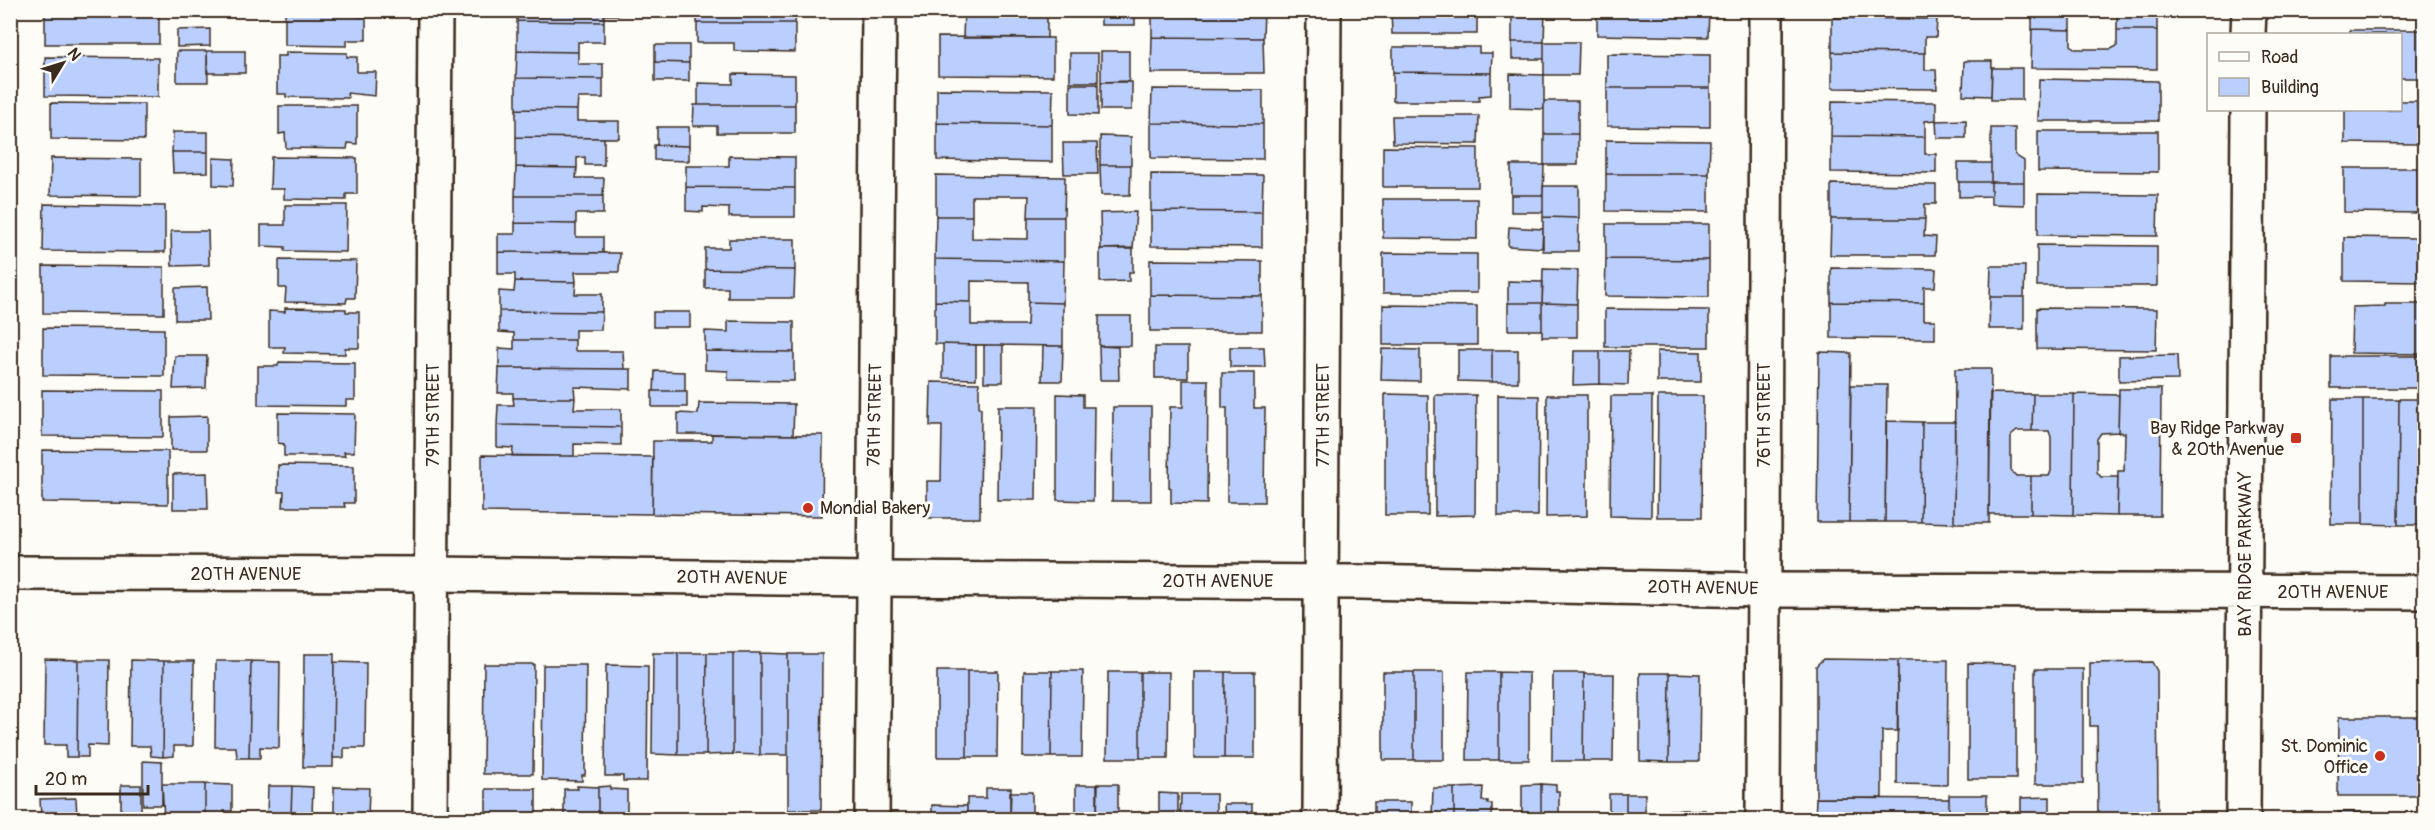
<svg xmlns="http://www.w3.org/2000/svg" width="2435" height="830" font-family="Pangolin,sans-serif">
<style>
.building{fill:#bbcfff;stroke:#3b2a1e;stroke-width:1.5}
.lines{fill:none;stroke-linecap:round;stroke-linejoin:round}
.street-casing{stroke:#3b2a1e;stroke-width:38}
.secondary-casing{stroke:#3b2a1e;stroke-width:38}
.street{stroke:#fdfcf7;stroke-width:33}
.secondary{stroke:#fdfcf7;stroke-width:33}
.poi-dot{fill:#c8321e;stroke:#fdfcf7;stroke-width:2}
.labels{text-anchor:middle;dominant-baseline:central;stroke-width:6;stroke-linejoin:round;paint-order:stroke}
.street-label{font-size:18px;fill:#3b2a1e;stroke:#fdfcf7}
.poi-label{font-size:18px;fill:#3b2a1e;stroke:#fdfcf7;text-anchor:end}
</style>
<rect width="100%" height="100%" fill="#fdfcf7"/>
<filter id="ink" filterUnits="userSpaceOnUse"><feTurbulence type="fractalNoise" baseFrequency=".0167" numOctaves="2"/><feDisplacementMap in="SourceGraphic" scale="12" xChannelSelector="R" yChannelSelector="G"/><feConvolveMatrix kernelMatrix="1 2 1 2 8 2 1 2 1" color-interpolation-filters="sRGB"/></filter>
<g filter="url(#ink)">
<path class="building" d="M45,10H159V44H45Z
M176,10H210V15L176,14Z
M285,10H356V16L366,17V40H347V46L285,45Z
M517,10H619V15H604V22L517,21Z
M697,10H796L795,23H697Z
M964,10H1047V38H963Z
M1101,10H1135V25H1101Z
M1152,10H1264L1263,38L1152,37Z
M1391,10H1477V34H1392Z
M1512,10H1545L1544,42H1512Z
M1545,10H1578V14H1545Z
M1597,10H1709L1708,37L1597,35Z
M2032,10H2074L2071,14V30L2032,29Z
M2112,10H2157V30H2117V15Z
M1832,18L1937,19L1936,37H1925V53L1832,52Z
M517,21L604,22V42H578V52L517,51Z
M697,23H795V52L734,51V43H697Z
M210,29V46L177,47V30Z
M2032,29L2071,30V45L2075,49H2111L2117,46V30H2157V69L2031,68Z
M2350,30H2424V78H2400V34H2350Z
M938,37L1053,38V76L938,75Z
M1152,37L1263,38L1264,73H1151Z
M1512,42H1544V59H1512Z
M1544,42H1579L1578,75H1544Z
M655,45H689V63L655,62Z
M1393,47H1479V53H1492L1491,73L1393,72Z
M177,51H207L208,82H177Z
M207,51H245V73H207Z
M517,51L578,52V64H603V79L516,78Z
M1101,51H1129V81L1101,82Z
M286,52L347,53V57H357V72H376L375,96L347,93L348,98L286,97V94H277V56H286Z
M1832,52L1925,53V70H1936L1937,89L1832,88Z
M1070,53H1098V82H1070Z
M1607,54L1710,55V88H1607Z
M45,57L158,58V97L45,96Z
M1964,61H1992L1991,96L1963,95Z
M655,62L689,63V81H655Z
M1992,68H2022V100H1991Z
M1393,72L1491,73V95L1479,96V101H1393Z
M733,74L795,75V105H698V83L733,84Z
M1510,74L1544,75V109L1510,108Z
M516,78L603,79V98H578L577,110L516,109Z
M2039,79L2158,81V121H2038Z
M1101,82H1132V110H1101Z
M1070,84H1098V115L1070,114Z
M1607,88H1710V127L1607,126Z
M937,89L1053,90L1052,125L937,123Z
M1152,89L1263,90V124L1151,123Z
M1544,101H1578V134H1544Z
M1832,101L1936,102V120L1925,121V137L1831,136Z
M2400,101H2417V109H2424V132H2417V144L2345,143V110H2400Z
M51,103L144,104V140L51,139Z
M694,105H795V133H717V126H693Z
M279,106H357V144L348,143L347,149L286,148L285,133L279,134Z
M516,109L577,110V121H619V138L516,137Z
M1392,116H1479L1478,144L1393,143Z
M1966,120V138H1937L1936,121Z
M937,123L1052,125V162L937,160Z
M1151,123L1263,124V159L1151,158Z
M657,127H689V146L657,145Z
M1991,128H2015V155L2024,161V182H1991Z
M2038,131H2158V172L2038,171Z
M173,132H208V152H172Z
M1544,134H1578V165H1544Z
M1100,136L1131,137V165H1100Z
M1831,136L1925,137V154H1936V173L1831,172Z
M516,137L604,138V165H585V157L577,158V168L516,167Z
M1606,140L1710,141L1709,174H1606Z
M1063,143H1097L1098,174H1064Z
M654,145L689,146V161L654,160Z
M1383,147L1478,148V187H1383Z
M172,152H208V172L173,173Z
M729,156L795,157V188L686,187V166H729Z
M271,157L357,158V194H346V200L284,199V189H270Z
M51,158L141,159V196L50,195Z
M213,158L234,159L233,186L213,185Z
M1958,163H1991V182H1958Z
M1100,165H1131L1130,195H1101Z
M1511,165H1544L1543,195H1511Z
M516,167L577,168L576,178H604L603,196H515Z
M2344,168H2418V174H2424V213L2344,212Z
M1151,174L1263,175L1262,212L1151,211Z
M1606,174H1709V212L1606,211Z
M936,175L1065,177L1064,217H1028L1029,196H972V216H936Z
M1959,182H1991V196L1959,197Z
M1991,182H2024V205L1991,204Z
M1831,184L1936,185V204H1925V219H1831Z
M1543,186H1579V218L1543,217Z
M686,187L795,188V217H729V208L703,207V212L686,211Z
M2038,194L2158,195L2157,236L2038,235Z
M1511,195H1543V212H1511Z
M515,196H603V214H576V224L515,223Z
M1383,199H1477V239L1383,238Z
M44,204L165,206V252L43,251Z
M285,205H347L346,252L285,251V247L261,246V225H285Z
M1151,211L1262,212V247L1151,246Z
M1136,212L1133,248L1101,249L1100,213Z
M936,216H972V238L1028,239V217H1064V261L935,259Z
M1543,217L1579,218L1578,251H1543Z
M1831,219H1925L1924,236L1936,237L1935,255H1830Z
M515,223L576,224V237H603V253L498,252V234H515Z
M1606,224H1709V260L1606,259Z
M1509,227L1543,229L1542,248L1508,246Z
M171,231H208L209,265L172,266Z
M2344,237L2417,238V242H2424V282L2344,281Z
M729,239H795V270L705,269V248H729Z
M2037,245L2157,246V286H2037Z
M1100,249H1133V272H1129V281L1100,282Z
M498,252L620,253L619,272H575L576,282L515,281V274H498Z
M1383,253L1477,254V293H1383Z
M935,259L1064,261L1063,303L1028,302V282L971,281V302L935,301Z
M1606,259L1709,260V297L1605,296Z
M279,260L356,261L355,298H347L346,303L285,302L286,288H279Z
M1150,260L1262,261V296L1150,295Z
M43,266L164,267V314L43,313Z
M1991,266H2025L2024,297H1990Z
M1831,268L1936,269L1935,287H1924V303L1831,302Z
M705,269L795,270L794,298H728V288H705Z
M1543,269L1578,270L1577,304L1542,303Z
M515,281L576,282L575,294H602V312L499,311V291L514,292Z
M1508,281L1543,282L1542,303H1508Z
M207,287L208,320H175V288Z
M1150,295L1262,296V331H1150Z
M1990,297H2024V329H1989Z
M935,301L971,302V325H1027L1028,302L1063,303V346L935,344Z
M1831,302L1924,303V320H1935V339L1831,338Z
M1508,303H1542V330H1508Z
M1542,303L1577,304V337H1542Z
M2385,304H2424V352H2422V354L2351,353L2352,307L2385,306Z
M1383,305L1477,306V345H1383Z
M285,308L346,309V312H359V348H345V354L284,353L285,347H269V311L285,312Z
M2037,308L2157,309L2156,350L2037,349Z
M1605,309L1709,310V347H1605Z
M499,311L602,312L601,330H575V340H514V333L499,332Z
M653,312H690V327H653Z
M1099,316H1131V346H1099Z
M728,321L794,322V352L705,351V331L728,332Z
M43,328L164,329V376L43,375Z
M514,340H575V351H623L624,369L499,368V348L514,349Z
M943,344L976,345V379L943,378Z
M984,345H1003V382H984Z
M1043,346H1063L1062,381H1042Z
M1099,346L1118,347L1119,380H1100Z
M1155,347H1188V378H1155Z
M1230,347H1264L1265,367H1230Z
M1382,349L1420,350V381L1381,380Z
M1458,350H1492V382L1458,381Z
M1492,350H1518V382H1492Z
M705,351L794,352V381L728,380V371L705,370Z
M1574,351H1600V384L1573,385Z
M1600,351H1629L1628,385L1600,384Z
M1657,351L1701,352V382H1657Z
M1819,352L1851,353L1849,522H1817Z
M2177,355L2178,380L2119,381V356Z
M175,356H207L206,388L173,389Z
M2331,356H2424V388H2331Z
M279,362L355,363V400H346V406L258,405V366H278Z
M499,368L631,369V389L574,387L575,398H513V393H498Z
M1955,369H1991L1989,523H1954Z
M655,371L685,372V391H654Z
M1222,373H1254V408H1265L1264,502H1227V408H1222Z
M1183,380H1208L1207,504L1171,503V488L1169,487L1170,407H1183Z
M931,382L979,383V408H981L980,518H927V481H941L942,426H930Z
M1851,385H1887L1885,522H1849Z
M2119,389H2161L2160,516H2117L2118,471H2124L2125,433L2118,432Z
M42,390L163,391V437L42,436Z
M652,391H687V407H652Z
M1990,393L2033,394L2032,431H2017L2011,436V470L2016,476H2031V514H1989Z
M1057,394L1083,395V407H1094L1093,501L1057,500Z
M1385,394L1428,395V515H1385Z
M2033,394H2074L2073,515L2031,514V476H2049L2051,471V437L2049,431H2032Z
M2074,394L2119,395L2118,432L2101,433L2097,439V472L2101,477H2118L2117,516L2073,515Z
M1435,395H1476L1475,515L1435,516Z
M1498,395L1539,396L1538,516H1498Z
M1547,395H1587V516L1546,517Z
M1611,396H1652L1651,517L1610,516Z
M1658,396H1703L1702,517H1657Z
M513,398H575L574,409H621V427L497,425L498,405H514Z
M2332,399H2363V524H2331Z
M2363,399H2399L2398,525L2363,524Z
M2399,399H2424V525H2398Z
M699,403L794,404L793,435L678,434V413L698,414Z
M998,406H1037L1036,500H997Z
M1113,407H1151V501H1112Z
M278,413L355,414L354,452H344L345,456H284V444L278,443Z
M207,416V450H171V417Z
M1886,421L1922,422L1921,522H1885Z
M1922,422H1955L1954,523L1921,522Z
M497,425L621,427V445L574,444V456H512L513,448L497,447Z
M712,434L823,435L822,516L652,514L653,441H712Z
M42,450L168,451V504L42,502Z
M482,455L653,457L652,514L482,512Z
M278,465L354,466V503H344L345,507H283L284,492H278Z
M207,473L208,509H173V474Z
M653,653H678V755L652,754Z
M678,653H707L706,755H678Z
M707,653H733V754L706,755Z
M733,653H760V755L733,754Z
M760,653L788,654V755H760Z
M304,654H334L333,767H303Z
M788,654H822L821,810H788Z
M45,659L78,660L77,757H66V745H44Z
M1823,659L1898,660V731H1882V798H1816V666Z
M78,660H109L108,746L88,745V757H77Z
M131,660L164,661L163,757L151,756L150,746H130Z
M1898,660H1948L1947,785L1897,784Z
M164,661H194L193,746H174V756L163,757Z
M216,661H251L249,758H237L236,747H215Z
M251,661L280,662L279,748L260,747V758H249Z
M334,662L366,663L365,748H344V758H333Z
M2152,662L2157,671L2158,820H2098L2097,726H2090V663Z
M1968,663L2016,664V779H1968Z
M484,664H534L533,774H483Z
M543,665H586L585,775H582V781L542,780Z
M606,665L648,666L647,781H623V776H605Z
M2035,669H2083V784H2035Z
M937,671H967V757H937Z
M967,671H998L997,757H967Z
M1024,671H1052L1051,757H1023Z
M1052,671H1083L1082,757H1051Z
M1108,672H1140V758H1107Z
M1140,672H1169L1168,758H1140Z
M1194,672H1225L1224,758H1194Z
M1225,672H1255V758H1224Z
M1383,672H1414V760H1383Z
M1414,672H1444V760H1414Z
M1468,672H1499V760H1467Z
M1499,672L1529,673V760H1499Z
M1553,673H1584L1583,761H1552Z
M1640,673H1670L1669,762L1640,761Z
M1670,673L1700,674L1699,762H1669Z
M1584,674H1614L1613,761H1583Z
M2339,717H2422L2421,796H2338Z
M143,761L162,762V805H143Z
M162,784H205V819H164Z
M205,784L232,785V811H224V819H205Z
M1097,784H1118V819H1097Z
M1541,784V818H1522V785Z
M1541,784L1556,785V791H1559V818H1541Z
M121,785H141V819H121Z
M1076,785H1098L1097,819H1076Z
M268,786H292L291,816H267Z
M292,786L313,787L312,816H291Z
M577,786L598,787V820H564V789H578Z
M610,786V789L627,790V820H598V787Z
M334,787L369,788L368,818L334,817Z
M1483,787L1482,801H1488V804H1492V818H1454V788Z
M986,788H1011L1010,820H967V798H986Z
M1433,788H1454V818H1432Z
M486,789H536V820H486Z
M1010,792H1032V820H1010Z
M1159,793L1178,794V820H1159Z
M1181,794H1216V820H1180Z
M1609,794H1626V820H1609Z
M1626,794H1645V820H1626Z
M1949,795H1987V820H1949Z
M2050,797V820H2021V798Z
M76,798L77,817L41,818L40,799Z
M1816,798L1949,799V820H1815Z
M1374,802H1411V818H1374Z
M1224,804H1252V820H1225Z
M932,805L967,806V820H932Z
M1669,810H1705L1704,820H1669Z
M2338,812L2421,813V820H2338Z"/>
<g class="lines">
<defs>
<path id="street" d="M430,820L435,10
M872,820L879,10
M1320,820L1324,10
M1763,820L1766,10"/>
<path id="secondary" d="M2248,34L2249,10
M10,573L432,574L874,579L1359,582L1763,590L2424,592
M2243,820L2248,110"/>
</defs>
<use href="#street" class="street-casing"/>
<use href="#secondary" class="secondary-casing"/>
<use href="#street" class="street"/>
<use href="#secondary" class="secondary"/>
</g>
</g>
<g class="poi-dot">
<rect x="2290" y="432" width="12" height="12" rx="3"/>
<circle cx="808" cy="508" r="6"/>
<circle cx="2380" cy="756" r="6"/>
</g>
<g class="labels">
<g class="street-label">
<text transform="translate(433 415) rotate(-90)">79TH STREET</text>
<text transform="translate(875 415) rotate(-89)">78TH STREET</text>
<text transform="translate(1323 415) rotate(-90)">77TH STREET</text>
<text transform="translate(1764 415) rotate(-90)">76TH STREET</text>
<text transform="translate(2245 554) rotate(-90)">BAY RIDGE PARKWAY</text>
<text x="246" y="574">20TH AVENUE</text>
<text transform="translate(732 578) rotate(1)">20TH AVENUE</text>
<text x="1218" y="581">20TH AVENUE</text>
<text transform="translate(1703 588) rotate(1)">20TH AVENUE</text>
<text x="2333" y="592">20TH AVENUE</text>
</g>
<g class="poi-label">
<text x="2284" y="428">Bay Ridge Parkway<tspan x="2284" dy="21">&amp; 20th Avenue</tspan></text>
<text x="820" y="508" text-anchor="start">Mondial Bakery</text>
<text x="2368" y="746">St. Dominic<tspan x="2368" dy="21">Office</tspan></text>
</g>
</g>
<rect width="2435" height="830" fill="none" stroke="#fdfcf7" stroke-width="36"/>
<rect x="18" y="18" width="2399" height="794" fill="none" stroke="#3b2a1e" stroke-width="2" filter="url(#ink)"/>
<rect x="2207" y="33" width="195" height="78" fill="#fdfcf7" stroke="#afa8a0" stroke-width="1.5"/>
<rect x="2219" y="52" width="30" height="9" fill="#fdfcf7" stroke="#afa8a0" stroke-width="1.5"/>
<text x="2261" y="63" font-size="18" fill="#3b2a1e">Road</text>
<rect x="2219" y="78" width="30" height="18" fill="#bbcfff" stroke="#afa8a0" stroke-width="1.5"/>
<text x="2261" y="93" font-size="18" fill="#3b2a1e">Building</text>
<g transform="translate(63 63) rotate(52)" stroke="#fdfcf7" stroke-width="4.5" paint-order="stroke">
<path d="M0-4.5L10 22L0 15L-10 22Z" fill="#3b2a1e"/>
<text y="-9" font-size="16" font-weight="bold" text-anchor="middle" fill="#3b2a1e">N</text>
</g>
<path d="M36 785v9h112v-9" fill="none" stroke="#3b2a1e" stroke-width="3"/>
<text x="45" y="785" font-size="18" fill="#3b2a1e" stroke="#fdfcf7" stroke-width="4.5" paint-order="stroke">20 m</text>
</svg>
